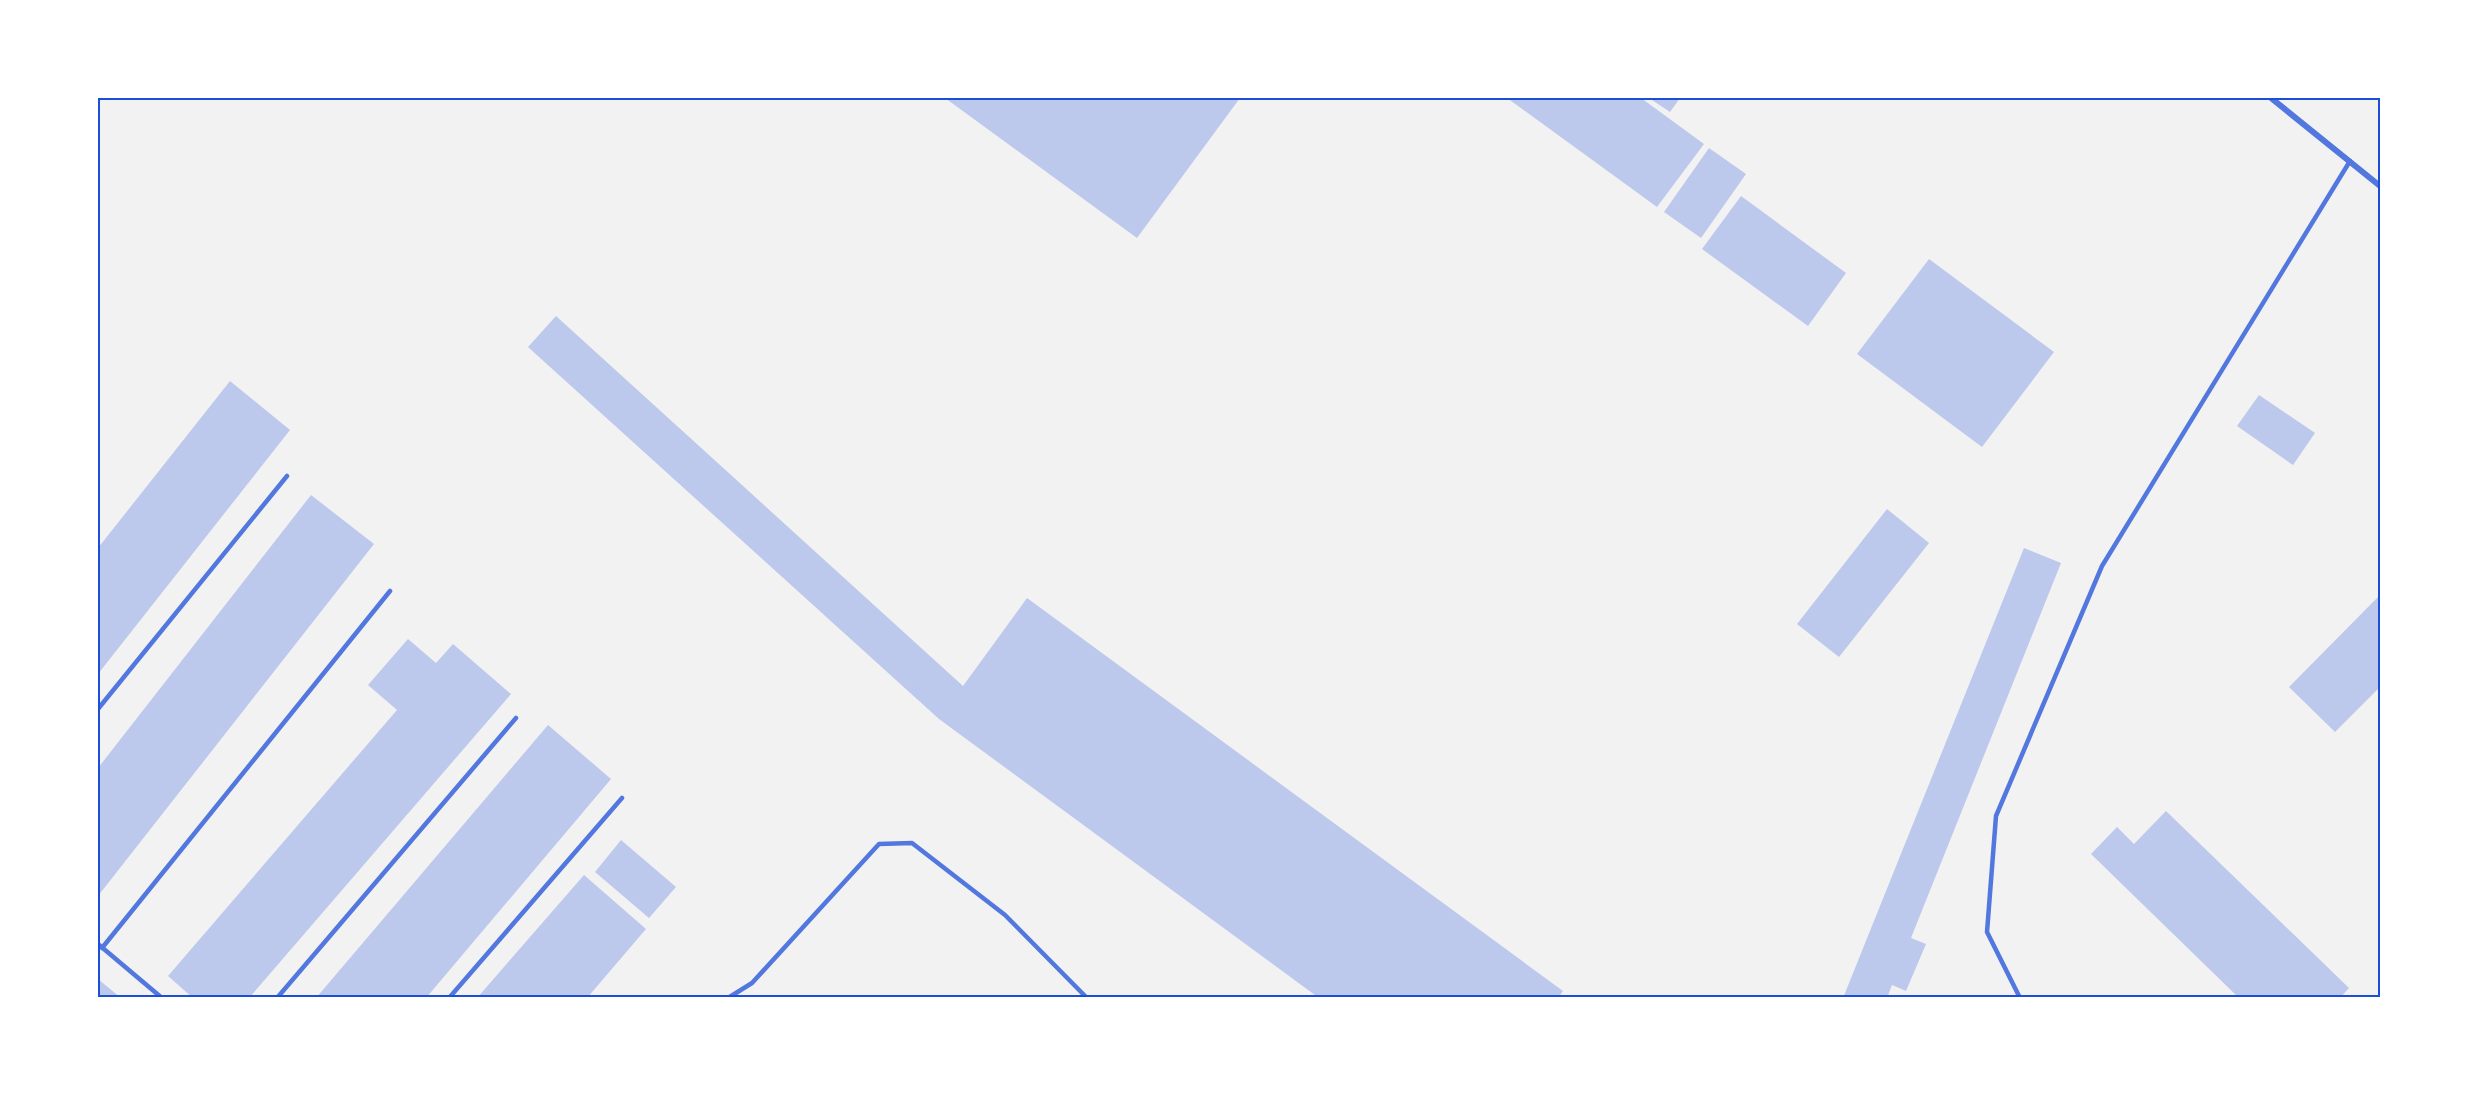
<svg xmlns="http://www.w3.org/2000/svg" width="2478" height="1095" font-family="Bitter,serif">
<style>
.building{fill:#bdc9ec}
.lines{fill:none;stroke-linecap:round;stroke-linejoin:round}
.service{stroke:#5277de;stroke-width:4.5}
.minor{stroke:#5277de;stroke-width:6}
.neatline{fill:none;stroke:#1d4ed8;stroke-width:2}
</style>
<rect width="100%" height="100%" fill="#f2f2f2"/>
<path class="building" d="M945,98H1240L1137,238Z
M1507,98H1641L1704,144L1657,207Z
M1649,98H1680L1670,112Z
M1709,148L1746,174L1701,238L1664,212Z
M1741,196L1846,273L1808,326L1702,249Z
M1929,259L2054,352L1982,447L1857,354Z
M556,316L963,686L1027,598L1563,991L1558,998H1319L939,719L528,347Z
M230,381L290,430L98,674V548Z
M2259,395L2315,433L2293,465L2237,426Z
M311,495L374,544L98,896V768Z
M1887,509L1929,543L1839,657L1797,624Z
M2024,548L2061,563L1911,938L1926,944L1906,991L1892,985L1887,998H1843Z
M2380,595V687L2335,732L2289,687Z
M408,639L436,663L453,644L511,694L249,998H193L168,976L397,710L368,685Z
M548,725L611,779L426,998H316Z
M2166,811L2349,988L2340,998H2239L2091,854L2117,827L2134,844Z
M621,840L676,887L649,918L595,872Z
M584,875L646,929L587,998H477Z
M98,979L121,998H98Z"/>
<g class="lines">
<path class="service" d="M98,709L287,476
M98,944L162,998
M102,948L390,591
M277,998L516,718
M449,998L622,798
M728,998L752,983L879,844L912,843L1005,915L1087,998
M2020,998L1987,932L1996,816L2102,566L2350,161"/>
<path class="minor" d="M2271,98L2380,186"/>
</g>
<rect width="2478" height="1095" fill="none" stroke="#ffffff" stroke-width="198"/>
<rect x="99" y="99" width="2280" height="897" class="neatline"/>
</svg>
